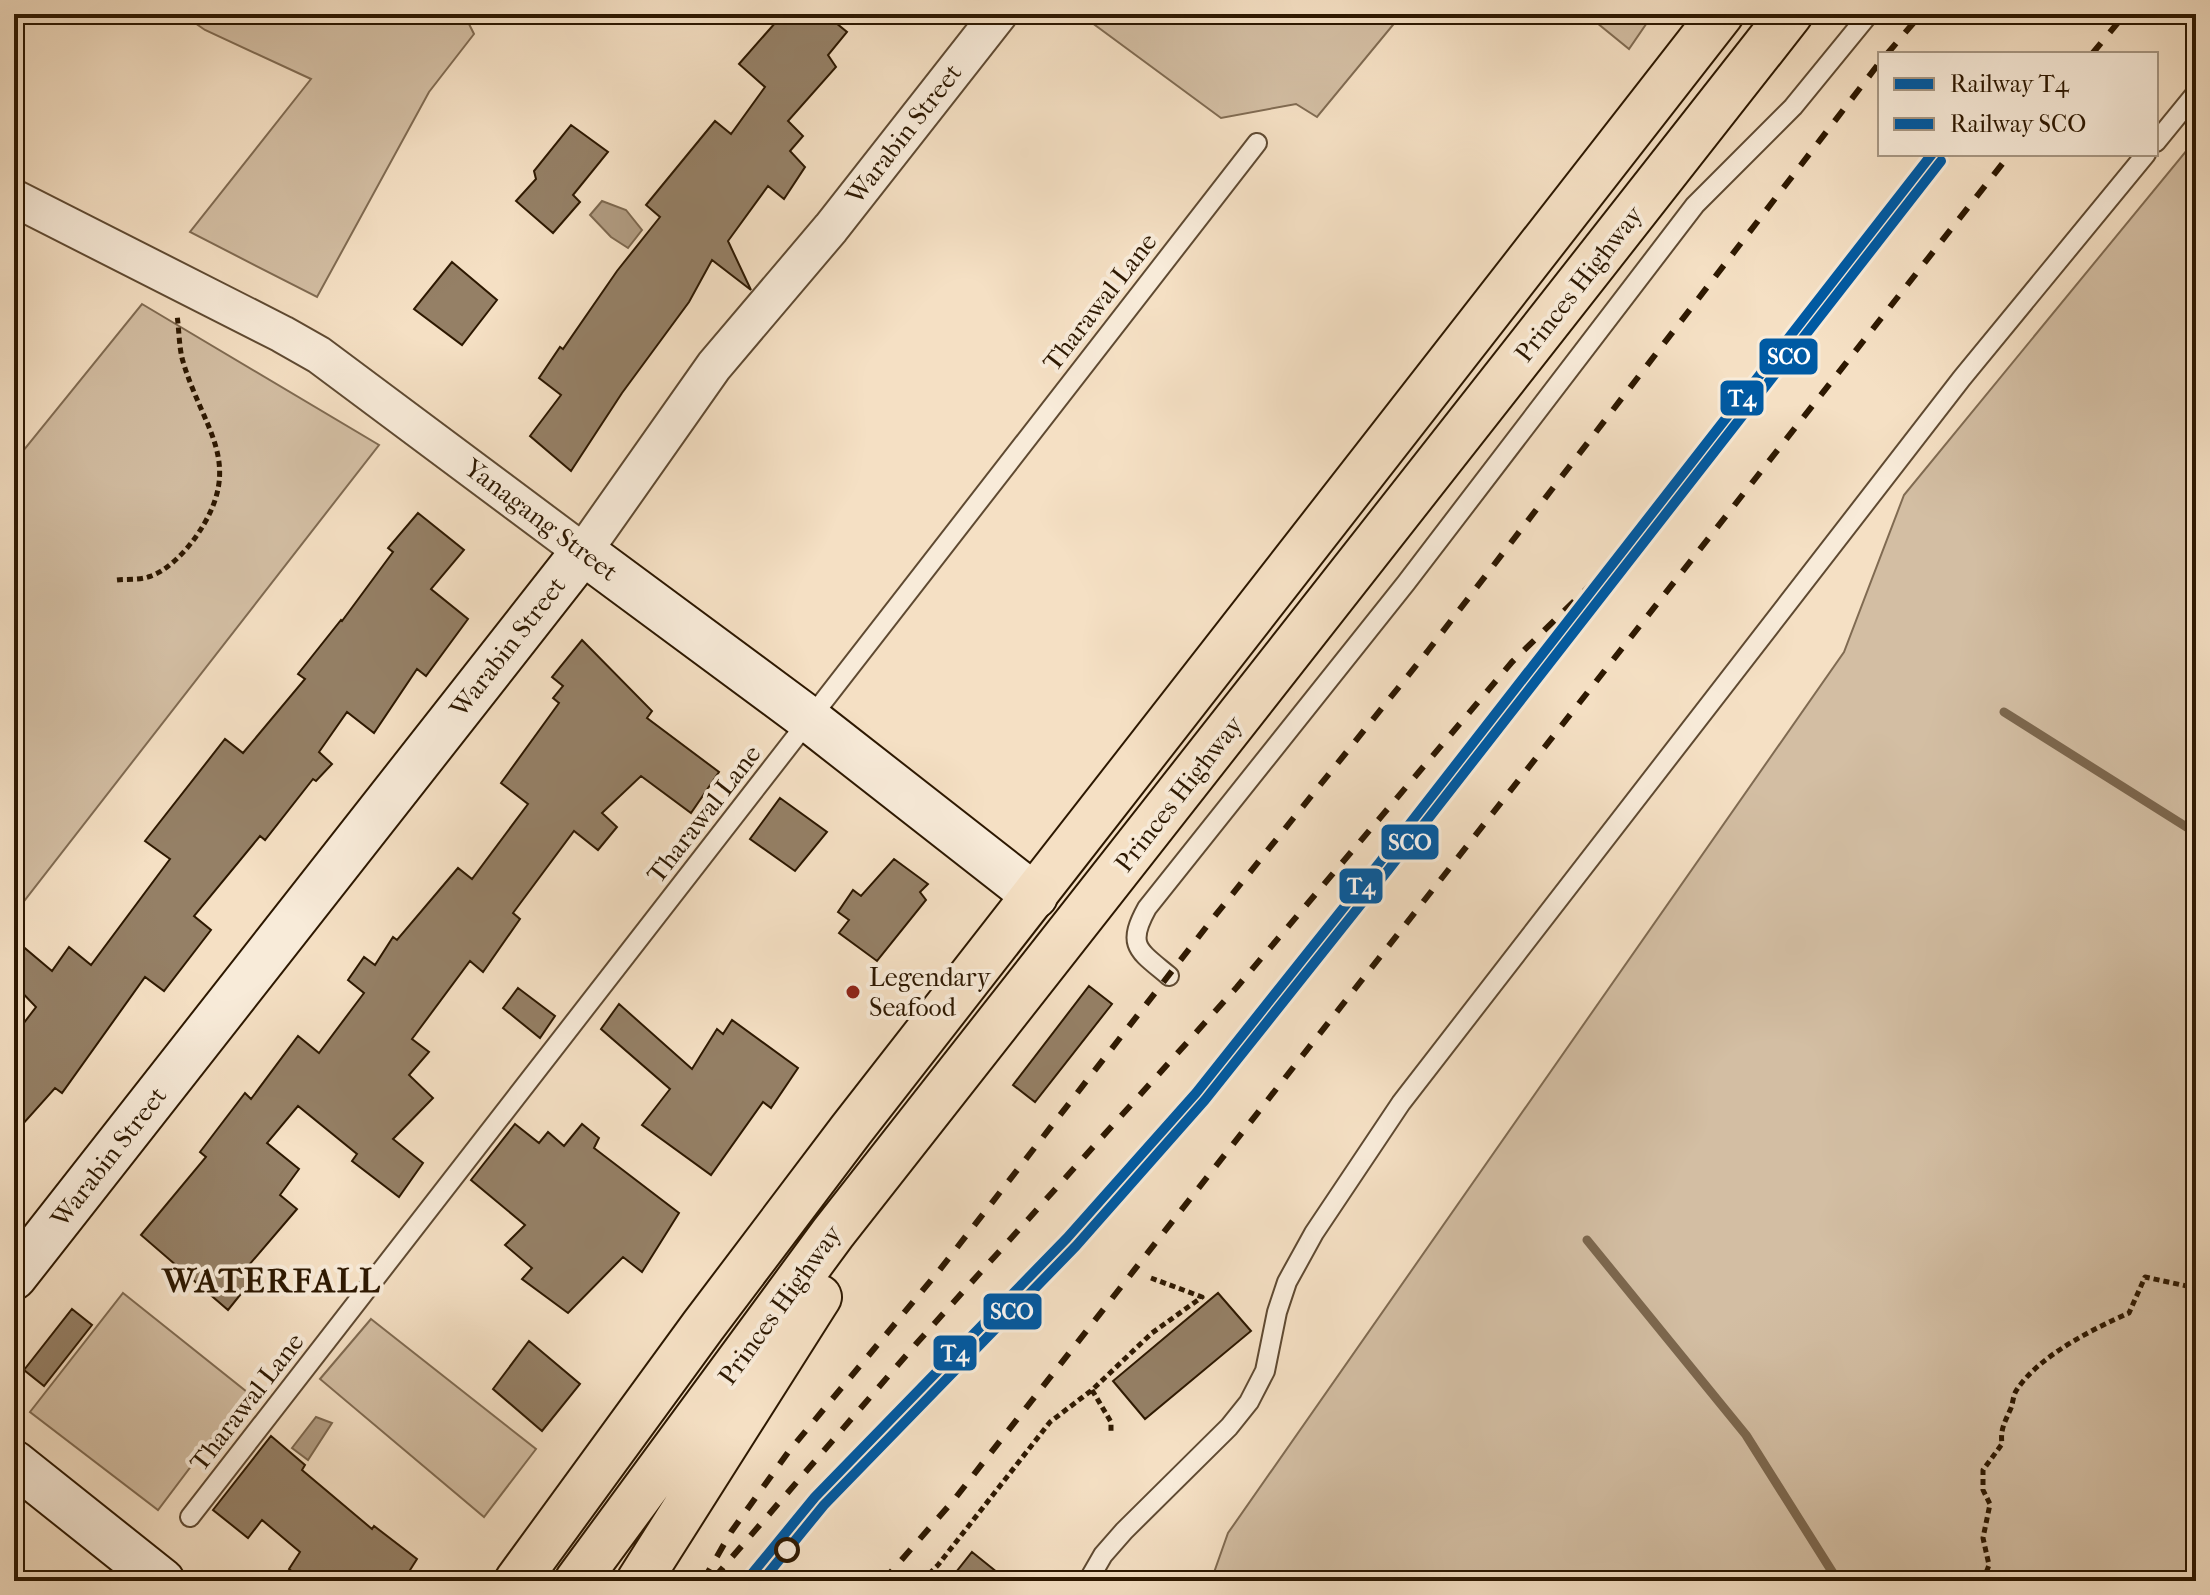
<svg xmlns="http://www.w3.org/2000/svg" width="2210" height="1595" font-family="'IM FELL French Canon',serif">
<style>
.green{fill:#d3bea3;stroke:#806b52;stroke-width:2}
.water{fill:#b19c82;stroke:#7c674e;stroke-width:2}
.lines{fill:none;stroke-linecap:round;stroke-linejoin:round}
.stream{stroke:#7c674e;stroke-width:9}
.building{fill:#958066;stroke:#2d1801;stroke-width:2}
.lane-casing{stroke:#5f4a32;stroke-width:22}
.street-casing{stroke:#5f4a32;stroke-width:40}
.secondary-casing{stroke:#2d1801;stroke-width:48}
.highway-casing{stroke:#2d1801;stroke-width:48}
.path{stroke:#2d1801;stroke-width:5;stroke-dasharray:6 4;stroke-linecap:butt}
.lane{stroke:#f8ebd9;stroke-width:18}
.street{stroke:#f8ebd9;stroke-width:36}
.secondary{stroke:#f8ebd9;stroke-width:44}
.highway{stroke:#f5e0c4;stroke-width:44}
.rail{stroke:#2d1801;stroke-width:6;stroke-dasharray:14 14;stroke-linecap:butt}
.rail-1-casing{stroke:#f8ebd9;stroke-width:16}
.rail-2-casing{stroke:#f8ebd9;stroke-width:16}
.rail-1{stroke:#005aa3;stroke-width:10}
.rail-2{stroke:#005aa3;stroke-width:10}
.poi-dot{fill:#8f2418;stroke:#f8ebd9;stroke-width:3}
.stop-dot{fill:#f8ebd9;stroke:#2d1801;stroke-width:4}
.labels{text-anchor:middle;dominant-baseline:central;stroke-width:8;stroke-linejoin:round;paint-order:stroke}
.street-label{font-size:26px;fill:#2d1801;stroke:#f8ebd9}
.poi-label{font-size:26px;fill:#2d1801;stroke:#f8ebd9;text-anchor:start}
.district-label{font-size:34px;font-weight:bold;letter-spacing:2px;fill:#2d1801;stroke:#f8ebd9}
.line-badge{stroke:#f8ebd9;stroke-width:3}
.badge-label{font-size:22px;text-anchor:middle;font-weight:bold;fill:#fff}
</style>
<rect width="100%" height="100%" fill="#f5e0c4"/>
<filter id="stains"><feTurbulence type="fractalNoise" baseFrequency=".0025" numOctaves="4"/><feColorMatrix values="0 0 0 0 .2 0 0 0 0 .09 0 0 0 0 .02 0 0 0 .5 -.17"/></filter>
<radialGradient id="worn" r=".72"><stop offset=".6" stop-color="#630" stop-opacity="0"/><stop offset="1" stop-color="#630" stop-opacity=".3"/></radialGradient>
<path class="green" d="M182,14H464L474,34L429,92L317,297L190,232L311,79L205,30Z
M1080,14H1402L1317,117L1296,104L1221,118Z
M1586,14H1653L1629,49Z
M2196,139V1581H1211L1228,1533L1844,652L1904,495Z
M142,304L379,445L14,914V462Z
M123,1293L247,1392L158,1510L30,1412Z
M371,1319L536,1449L484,1517L320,1379Z"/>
<path class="water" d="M602,201L626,210L642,230L628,248L611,237L590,215Z
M316,1417L332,1423L308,1460L292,1448Z"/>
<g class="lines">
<path class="stream" d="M2004,712L2196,833
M1587,1240L1746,1435L1838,1581"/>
</g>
<path class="building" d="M783,14H825L847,32L828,55L836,67L788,121L803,136L790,151L805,167L784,199L768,186L728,241L751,290L712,260L689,302L622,393L571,471L530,436L561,395L539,378L560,347L563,349L617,271L660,217L646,205L715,121L731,134L765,87L739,64Z
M571,125L608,152L573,195L580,202L553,233L516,201L536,179L534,171Z
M452,262L497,300L462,345L414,309Z
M418,513L464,550L431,589L468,619L426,676L417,669L374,733L347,712L319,752L332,764L316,781L313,779L265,840L260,836L194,916L211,930L164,991L145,977L62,1093L55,1088L14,1134V1036L36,1007L14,984V939L52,971L69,947L91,965L170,859L145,841L225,739L243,753L305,679L298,674L341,620L342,621L393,552L388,548Z
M582,640L652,711L647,718L719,772L691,813L641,776L602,813L617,827L598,850L574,831L513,913L520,919L483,972L470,961L412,1039L429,1052L409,1075L433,1098L393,1139L423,1163L399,1197L352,1161L357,1154L298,1106L267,1143L299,1169L280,1195L297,1209L243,1272L253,1279L228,1310L141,1235L206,1157L200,1152L245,1093L251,1099L298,1036L319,1053L364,993L348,980L364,957L375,965L393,937L397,940L458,868L472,879L528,804L501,783L559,703L553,698L563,686L552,677Z
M780,798L827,832L795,871L750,839Z
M894,859L928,884L920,892L926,900L877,961L839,933L849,920L838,912L853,890L861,896Z
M1089,986L1112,1004L1035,1102L1013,1085Z
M518,988L555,1016L540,1038L503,1008Z
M619,1004L692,1069L717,1029L723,1034L732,1020L798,1068L771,1108L763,1102L711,1175L642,1125L670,1089L601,1029Z
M515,1124L539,1143L548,1132L564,1146L582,1124L599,1138L594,1148L679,1213L642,1272L623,1257L568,1313L522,1279L532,1268L505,1245L525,1225L471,1180Z
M1218,1293L1251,1331L1145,1419L1113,1381Z
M72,1309L92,1325L44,1386L24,1370Z
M529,1341L580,1384L542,1431L493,1389Z
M271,1436L305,1465L302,1470L372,1529L374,1526L417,1559L403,1581H304L289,1569L300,1552L262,1520L248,1538L213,1510Z
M972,1552L1008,1581H949Z"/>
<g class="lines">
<defs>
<path id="lane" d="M2156,142L2196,93
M1169,976C1138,950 1126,946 1147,908L1406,583L1695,205L1793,107L1869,14
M190,1517L1257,143
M1088,1581L1103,1555L1124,1531L1229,1427L1249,1402L1265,1371L1277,1312L1287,1282L1314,1233L1401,1103L1962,378L2146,154"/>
<path id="street" d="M14,198L282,334L319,355L583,552L714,366L831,228L999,14"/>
<path id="secondary" d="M14,1277L583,552L810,720L1035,896
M14,1463L162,1581"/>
<path id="highway" d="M517,1581L703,1326L851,1130L1721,14
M577,1581L833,1233L1790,14
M639,1581L819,1297"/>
</defs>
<use href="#lane" class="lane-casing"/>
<use href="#street" class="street-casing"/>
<use href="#secondary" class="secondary-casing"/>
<use href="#highway" class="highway-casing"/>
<path class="path" d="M117,580C126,579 139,580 148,577C166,572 184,553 195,538C248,463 202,430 182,358C179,345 179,329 177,315
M1092,1390L1111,1422V1434
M922,1581L938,1565L1050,1422L1092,1390L1152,1333L1202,1297L1151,1278
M1983,1581L1989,1565L1983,1538L1990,1504L1983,1490V1470L2002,1444C2000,1429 2005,1422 2011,1408C2013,1403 2013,1396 2016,1391C2038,1356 2093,1329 2129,1313L2145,1277L2196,1288"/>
<use href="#lane" class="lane"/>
<use href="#street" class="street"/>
<use href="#secondary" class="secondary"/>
<use href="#highway" class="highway"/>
<path class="rail" d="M1887,54L1921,14
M2092,54L2125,14
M714,1578L916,1344L1237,987L1512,662L1611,565
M703,1581L731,1532L789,1451L938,1272L1214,917L1427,652L1880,62
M883,1581L953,1501L2010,154"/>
<defs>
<path id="rail-1" d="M746,1581L815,1497L1067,1238L1196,1093L1380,862L1932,154"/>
<path id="rail-2" d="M762,1581L824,1505L1076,1246L1205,1100L1389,869L1941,161"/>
</defs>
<use href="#rail-1" class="rail-1-casing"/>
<use href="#rail-2" class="rail-2-casing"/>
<use href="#rail-1" class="rail-1"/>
<use href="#rail-2" class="rail-2"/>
</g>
<circle class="poi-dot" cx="853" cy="992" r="8"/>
<circle class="stop-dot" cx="787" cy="1550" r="11"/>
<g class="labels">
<g class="street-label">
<text transform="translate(904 134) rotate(-52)">Warabin Street</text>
<text transform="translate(1579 284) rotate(-52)">Princes Highway</text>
<text transform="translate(1100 302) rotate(-52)">Tharawal Lane</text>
<text transform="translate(541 520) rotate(37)">Yanagang Street</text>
<text transform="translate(508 647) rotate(-52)">Warabin Street</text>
<text transform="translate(1179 794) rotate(-52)">Princes Highway</text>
<text transform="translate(704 814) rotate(-52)">Tharawal Lane</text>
<text transform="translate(109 1157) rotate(-52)">Warabin Street</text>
<text transform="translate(780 1305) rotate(-54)">Princes Highway</text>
<text transform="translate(247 1402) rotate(-52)">Tharawal Lane</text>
</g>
<g class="poi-label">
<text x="869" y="977">Legendary<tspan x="869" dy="30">Seafood</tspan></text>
</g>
<g class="district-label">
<text x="272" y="1281">WATERFALL</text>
</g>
</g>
<g class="line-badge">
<rect x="1758" y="337" width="61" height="39" rx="8" fill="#005aa3"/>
<rect x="1719" y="379" width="46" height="38" rx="8" fill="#005aa3"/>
<rect x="1380" y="823" width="60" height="38" rx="8" fill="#005aa3"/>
<rect x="1338" y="867" width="46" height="38" rx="8" fill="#005aa3"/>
<rect x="982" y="1292" width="61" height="39" rx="8" fill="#005aa3"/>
<rect x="932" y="1334" width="46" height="38" rx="8" fill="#005aa3"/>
</g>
<g class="badge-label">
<text x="1789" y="364">SCO</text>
<text x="1742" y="406">T4</text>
<text x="1410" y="850">SCO</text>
<text x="1361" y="894">T4</text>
<text x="1012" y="1319">SCO</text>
<text x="955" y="1361">T4</text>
</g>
<rect width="2210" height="1595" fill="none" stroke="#f5e0c4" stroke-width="48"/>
<rect x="16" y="16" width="2178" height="1563" fill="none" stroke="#2d1801" stroke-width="4"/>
<rect x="24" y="24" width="2162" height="1547" fill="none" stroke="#2d1801" stroke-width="2"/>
<rect x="1878" y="52" width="280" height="104" fill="#f8ebd9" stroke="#a79783" stroke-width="2"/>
<rect x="1894" y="78" width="40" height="12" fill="#005aa3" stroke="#a79783" stroke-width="2"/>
<text x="1950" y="92" font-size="24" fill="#2d1801">Railway T4</text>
<rect x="1894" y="118" width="40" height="12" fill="#005aa3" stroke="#a79783" stroke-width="2"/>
<text x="1950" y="132" font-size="24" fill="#2d1801">Railway SCO</text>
<rect width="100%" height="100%" filter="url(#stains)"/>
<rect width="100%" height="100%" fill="url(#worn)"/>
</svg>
